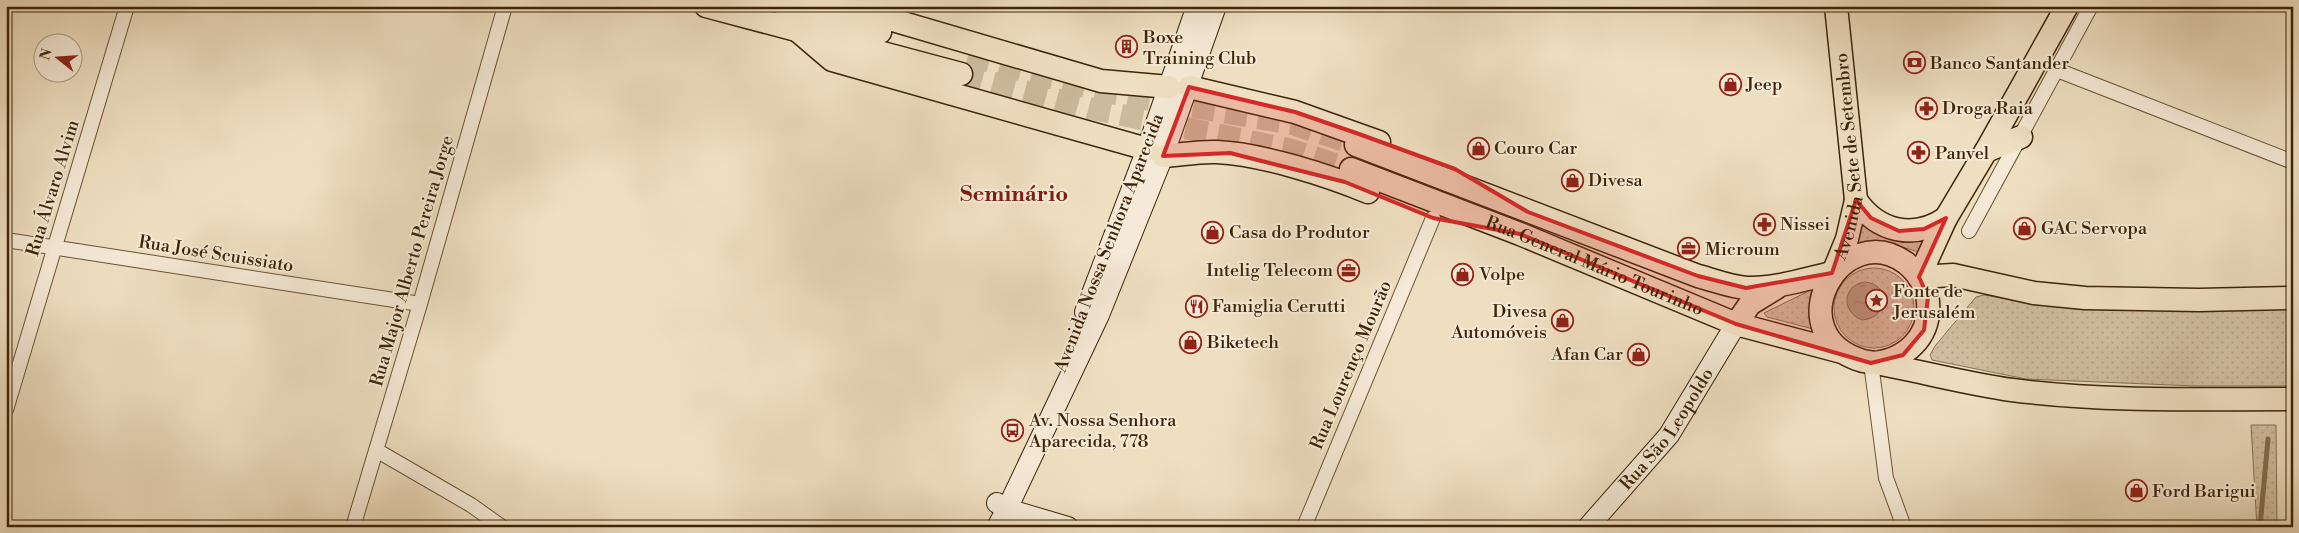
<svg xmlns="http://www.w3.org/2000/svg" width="2299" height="533" font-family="'Libre Bodoni',serif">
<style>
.grass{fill:url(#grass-dots);stroke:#877254}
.water{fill:url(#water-ripples);stroke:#836e51}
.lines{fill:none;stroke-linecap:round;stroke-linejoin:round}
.stream{stroke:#836e51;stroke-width:5}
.primary-tunnel{stroke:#cbba9c;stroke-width:22;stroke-dasharray:22 11;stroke-linecap:butt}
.street-casing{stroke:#6a5336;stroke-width:16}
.secondary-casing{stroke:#3d2407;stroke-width:22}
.primary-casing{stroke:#3d2407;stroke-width:25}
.street{stroke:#f5ead7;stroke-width:14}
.secondary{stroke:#f5ead7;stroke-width:20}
.primary{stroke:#efdfc1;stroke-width:22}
.marked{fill:#d62828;fill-opacity:0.2;stroke:#d62828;stroke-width:4;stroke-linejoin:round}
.labels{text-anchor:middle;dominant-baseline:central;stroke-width:4;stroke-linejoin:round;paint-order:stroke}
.poi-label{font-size:18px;fill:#3d2407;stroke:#f5ead7;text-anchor:start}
.street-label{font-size:18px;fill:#3d2407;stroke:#f5ead7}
.district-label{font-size:22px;font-weight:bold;fill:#7a1f14;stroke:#f5ead7}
</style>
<defs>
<pattern id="grass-dots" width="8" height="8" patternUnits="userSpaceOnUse" patternTransform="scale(1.25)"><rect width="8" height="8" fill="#d1bfa1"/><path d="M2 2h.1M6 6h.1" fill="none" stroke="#b4a489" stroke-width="1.8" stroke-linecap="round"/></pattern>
<pattern id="water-ripples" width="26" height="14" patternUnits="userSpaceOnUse" patternTransform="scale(1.25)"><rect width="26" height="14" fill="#b29f82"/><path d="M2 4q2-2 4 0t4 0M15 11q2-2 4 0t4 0" fill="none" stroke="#928168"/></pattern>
</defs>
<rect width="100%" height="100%" fill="#efdfc1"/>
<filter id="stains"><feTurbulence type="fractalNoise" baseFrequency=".004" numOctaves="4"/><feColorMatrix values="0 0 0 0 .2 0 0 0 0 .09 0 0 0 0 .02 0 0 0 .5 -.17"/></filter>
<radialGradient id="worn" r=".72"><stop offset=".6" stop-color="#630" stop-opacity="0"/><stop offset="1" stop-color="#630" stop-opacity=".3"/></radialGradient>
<path class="grass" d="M1865,221L1929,232L1922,254C1901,243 1873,245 1851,250Z
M1834 308a40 40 0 1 1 80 0a40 40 0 1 1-80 0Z
M1815,288L1817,330L1767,317L1764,313Z
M1984,295L2037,304L2293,303V386H2196L2026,379L1932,360L1930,355L1935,346L1976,297Z
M2251,425H2276L2277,527H2257Z"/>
<path class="water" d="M1865,282C1892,285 1889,318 1862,320C1841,312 1842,285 1865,282Z"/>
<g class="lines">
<path class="stream" d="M2260,527L2268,439"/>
<path class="primary-tunnel" d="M968,56L1099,91L1293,124L1356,145
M961,74L1093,109L1288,149L1351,169"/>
<defs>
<path id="street" d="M2057,70L2293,162
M1969,231L2091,6
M6,240L420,304
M1871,363L1886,478L1904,527
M6,410L127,6
M376,450L471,505L502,527
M353,527L420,304L505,6
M1304,527L1433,218"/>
<g id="secondary">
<path d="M1085,312L1147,149L1197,6"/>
<path d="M997,503L1007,509L1068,527"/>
<path d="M997,527L1007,509L1099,315L1163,156L1216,6"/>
<path id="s1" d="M1588,527L1669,435L1736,324"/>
</g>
<g id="primary">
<path d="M706,6L961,74"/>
<path d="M784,6L880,32"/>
<path d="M803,12L845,6L1101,81L1169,87"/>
<path d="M798,31L832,60L1147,149"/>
<path d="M1189,87L1295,112L1379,142"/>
<path d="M1356,145L1698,276C1714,280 1730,287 1747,288C1775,289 1805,279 1832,273"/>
<path d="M1986,151L2021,137"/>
<path d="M1163,156C1181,155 1199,151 1217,152C1261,154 1327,175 1368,192"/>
<path id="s2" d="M1351,169L1520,234L1736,324L1842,352"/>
<path d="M1856,200C1878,232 1914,240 1946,218"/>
<path id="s3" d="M1833,273L1847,239L1856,200L1836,6"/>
<path d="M1919,277L1953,275L2034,293L2085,298L2199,300L2293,298"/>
<path d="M1919,277L1946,218L1986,151L2067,6"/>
<path d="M1736,324L1750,304L1776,288"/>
<path d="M1871,363C1905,361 1931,337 1928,302C1927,286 1918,273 1906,263C1841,216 1775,335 1863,361C1913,369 1962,383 2012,390C2106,402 2199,399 2293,399"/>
</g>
</defs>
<use href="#street" class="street-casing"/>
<use href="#secondary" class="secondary-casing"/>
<use href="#primary" class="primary-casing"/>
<use href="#street" class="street"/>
<use href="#secondary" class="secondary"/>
<use href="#primary" class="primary"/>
</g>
<path class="marked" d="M1189,87L1295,112L1359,134L1455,169L1528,212L1698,276L1746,288L1832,273L1856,200L1871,218L1899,231L1924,229L1946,218L1919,277L1928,297L1924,330L1903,355L1871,363L1736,324L1520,234L1433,218L1345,182L1230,153L1163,156Z"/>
<defs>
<symbol id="building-ring" viewBox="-11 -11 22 22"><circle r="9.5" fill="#f5ead7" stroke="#8f2418" stroke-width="1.5"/><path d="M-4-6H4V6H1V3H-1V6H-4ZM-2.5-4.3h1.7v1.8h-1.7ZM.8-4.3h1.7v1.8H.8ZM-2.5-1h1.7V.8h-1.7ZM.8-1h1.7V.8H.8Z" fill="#8f2418"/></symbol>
<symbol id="bank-ring" viewBox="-11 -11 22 22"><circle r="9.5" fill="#f5ead7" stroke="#8f2418" stroke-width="1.5"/><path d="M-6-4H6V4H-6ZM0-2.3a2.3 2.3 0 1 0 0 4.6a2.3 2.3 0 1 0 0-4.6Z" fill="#8f2418"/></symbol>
<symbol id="shop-ring" viewBox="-11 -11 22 22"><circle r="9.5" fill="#f5ead7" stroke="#8f2418" stroke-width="1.5"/><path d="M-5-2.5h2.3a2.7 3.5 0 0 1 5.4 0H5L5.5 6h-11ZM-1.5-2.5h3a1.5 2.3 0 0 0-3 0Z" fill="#8f2418"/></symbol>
<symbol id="pharmacy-ring" viewBox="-11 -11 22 22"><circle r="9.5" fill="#f5ead7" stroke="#8f2418" stroke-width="1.5"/><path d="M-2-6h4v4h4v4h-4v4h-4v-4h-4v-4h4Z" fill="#8f2418"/></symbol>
<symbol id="office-ring" viewBox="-11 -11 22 22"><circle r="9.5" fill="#f5ead7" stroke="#8f2418" stroke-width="1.5"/><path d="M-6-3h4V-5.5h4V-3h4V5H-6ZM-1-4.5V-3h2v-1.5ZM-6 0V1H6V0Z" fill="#8f2418"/></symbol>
<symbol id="sight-ring" viewBox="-11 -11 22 22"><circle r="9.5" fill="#f5ead7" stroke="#8f2418" stroke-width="1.5"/><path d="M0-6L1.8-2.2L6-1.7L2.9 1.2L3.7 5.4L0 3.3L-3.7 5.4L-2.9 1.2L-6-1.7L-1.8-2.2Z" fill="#8f2418"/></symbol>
<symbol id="restaurant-ring" viewBox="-11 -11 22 22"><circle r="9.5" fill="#f5ead7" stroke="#8f2418" stroke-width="1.5"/><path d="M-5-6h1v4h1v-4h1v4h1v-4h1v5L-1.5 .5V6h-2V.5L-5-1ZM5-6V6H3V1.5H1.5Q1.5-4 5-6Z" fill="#8f2418"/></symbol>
<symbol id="bus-ring" viewBox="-11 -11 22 22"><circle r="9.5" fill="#f5ead7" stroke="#8f2418" stroke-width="1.5"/><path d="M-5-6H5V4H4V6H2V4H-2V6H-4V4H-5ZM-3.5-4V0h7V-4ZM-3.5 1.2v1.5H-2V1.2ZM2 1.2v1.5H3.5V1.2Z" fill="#8f2418"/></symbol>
</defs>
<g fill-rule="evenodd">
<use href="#building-ring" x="1114" y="34" width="25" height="25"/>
<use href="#bank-ring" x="1902" y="50" width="25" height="25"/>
<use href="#shop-ring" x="1718" y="72" width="25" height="25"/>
<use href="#pharmacy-ring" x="1914" y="96" width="25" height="25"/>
<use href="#shop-ring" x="1466" y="136" width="25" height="25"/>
<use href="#pharmacy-ring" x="1906" y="140" width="25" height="25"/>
<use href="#shop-ring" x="1560" y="168" width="25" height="25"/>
<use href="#pharmacy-ring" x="1752" y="212" width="25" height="25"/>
<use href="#shop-ring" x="2012" y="216" width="25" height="25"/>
<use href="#shop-ring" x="1200" y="220" width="25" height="25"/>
<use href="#office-ring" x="1676" y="236" width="25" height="25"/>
<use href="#office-ring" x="1336" y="258" width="25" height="25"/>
<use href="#shop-ring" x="1450" y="262" width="25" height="25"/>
<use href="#sight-ring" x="1864" y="288" width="25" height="25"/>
<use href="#restaurant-ring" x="1184" y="294" width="25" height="25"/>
<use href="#shop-ring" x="1550" y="308" width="25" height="25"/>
<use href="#shop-ring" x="1178" y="330" width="25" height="25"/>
<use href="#shop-ring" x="1626" y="342" width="25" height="25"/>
<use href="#bus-ring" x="1000" y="418" width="25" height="25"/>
<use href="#shop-ring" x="2124" y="478" width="25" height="25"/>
</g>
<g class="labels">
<g class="poi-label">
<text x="1143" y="37">Boxe<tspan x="1143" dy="21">Training Club</tspan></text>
<text x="1930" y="63">Banco Santander</text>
<text x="1746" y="84">Jeep</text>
<text x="1942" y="108">Droga Raia</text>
<text x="1494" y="148">Couro Car</text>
<text x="1935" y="153">Panvel</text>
<text x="1588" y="180">Divesa</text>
<text x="1780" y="224">Nissei</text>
<text x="2041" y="228">GAC Servopa</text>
<text x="1229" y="232">Casa do Produtor</text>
<text x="1705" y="249">Microum</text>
<text x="1333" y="270" text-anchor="end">Intelig Telecom</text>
<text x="1479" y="274">Volpe</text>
<text x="1893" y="291">Fonte de<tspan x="1893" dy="21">Jerusalém</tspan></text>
<text x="1212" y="306">Famiglia Cerutti</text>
<text x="1547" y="311" text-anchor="end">Divesa<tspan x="1547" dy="21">Automóveis</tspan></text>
<text x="1207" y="342">Biketech</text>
<text x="1623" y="354" text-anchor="end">Afan Car</text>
<text x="1029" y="420">Av. Nossa Senhora<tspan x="1029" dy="21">Aparecida, 778</tspan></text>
<text x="2152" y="491">Ford Barigui</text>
</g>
<g class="street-label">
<text stroke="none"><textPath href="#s3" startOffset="120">Avenida Sete de Setembro</textPath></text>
<text transform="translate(53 188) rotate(-73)">Rua Álvaro Alvim</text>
<text transform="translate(1109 243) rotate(-69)">Avenida Nossa Senhora Aparecida</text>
<text transform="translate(216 254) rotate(9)">Rua José Scuissiato</text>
<text transform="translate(412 261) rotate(-74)">Rua Major Alberto Pereira Jorge</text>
<text stroke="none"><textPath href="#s2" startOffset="262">Rua General Mário Tourinho</textPath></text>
<text transform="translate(1351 365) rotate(-67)">Rua Lourenço Mourão</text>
<text stroke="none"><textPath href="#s1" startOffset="126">Rua São Leopoldo</textPath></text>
</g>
<g class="district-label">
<text x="1014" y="194">Seminário</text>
</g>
</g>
<rect width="2299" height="533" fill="none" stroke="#efdfc1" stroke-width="25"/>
<rect x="8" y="8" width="2284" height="518" fill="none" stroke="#3d2407" stroke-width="2.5"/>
<rect x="12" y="12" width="2274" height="508" fill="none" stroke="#3d2407"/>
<g transform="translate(58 58) rotate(287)"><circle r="24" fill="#f5ead7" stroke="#ab9b84"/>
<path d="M0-4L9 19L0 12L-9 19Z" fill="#8f2418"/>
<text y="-8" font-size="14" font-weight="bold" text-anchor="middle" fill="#3d2407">N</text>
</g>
<rect width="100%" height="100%" filter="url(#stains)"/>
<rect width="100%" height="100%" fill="url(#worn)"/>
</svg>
